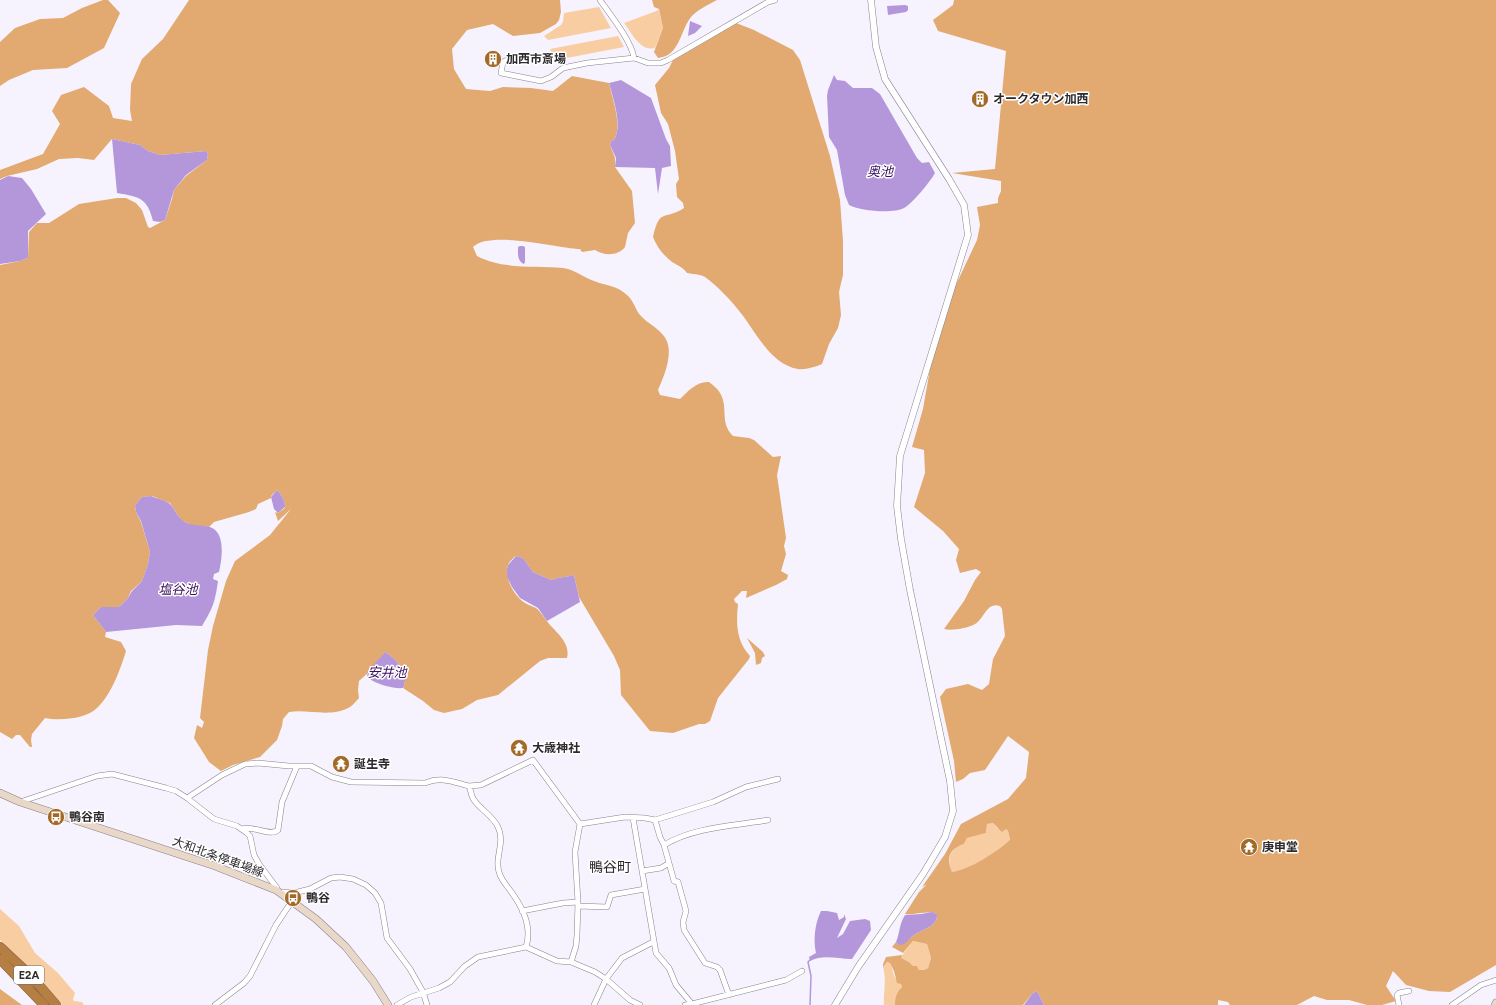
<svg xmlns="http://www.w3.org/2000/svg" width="1496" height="1005" font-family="Figtree,'Noto Sans JP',sans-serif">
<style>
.green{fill:#f8cda2}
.forest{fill:#e2a970;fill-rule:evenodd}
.water{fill:#b497da}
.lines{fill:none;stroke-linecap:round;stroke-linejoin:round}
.stream{stroke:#b497da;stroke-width:1.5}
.minor-casing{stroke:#86828c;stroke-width:6}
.tertiary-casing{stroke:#86828c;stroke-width:7}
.secondary-casing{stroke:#86828c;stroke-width:8}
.motorway-casing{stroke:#85613c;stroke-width:10}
.minor{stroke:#fff;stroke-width:5}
.tertiary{stroke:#fff;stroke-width:6}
.secondary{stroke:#e9d8c7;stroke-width:7}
.motorway{stroke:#b57e43;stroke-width:9}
.labels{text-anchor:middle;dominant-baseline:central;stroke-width:3;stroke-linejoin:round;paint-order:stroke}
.shield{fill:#fff;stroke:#6b6a6d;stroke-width:1}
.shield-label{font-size:11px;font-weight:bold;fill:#2c2a2e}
.poi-label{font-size:12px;font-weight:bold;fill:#2c2a2e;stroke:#fff;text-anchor:start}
.street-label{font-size:12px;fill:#2c2a2e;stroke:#fff}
.water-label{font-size:13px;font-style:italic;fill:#390e5d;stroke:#fff}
.quarter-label{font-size:14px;fill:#2c2a2e;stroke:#fff}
</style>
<rect width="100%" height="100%" fill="#f7f3fe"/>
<path class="green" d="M599,7L611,28L548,40L544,36L561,25L563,22L564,13Z
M659,10L663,28L655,48C640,52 632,33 624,23Z
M618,36L624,47L556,60L550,49Z
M993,823L997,828L1006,829L1008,831L1010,841C994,854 973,868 952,873C947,858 949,849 964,844L967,838L986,833L987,824Z
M0,909L19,926L35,953L58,973L75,993L73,999L74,1001L82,1002L84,1005H62L34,973L0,940Z
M913,941L927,944L931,958L928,968L924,970H919L917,966H913L909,962L900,958Z
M887,962L890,963C892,967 893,972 894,976C896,980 901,982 902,987C896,993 895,997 895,1005H884C883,991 887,981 883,967Z"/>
<path class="forest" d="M103,0H108L120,13L104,48L67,68L33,70L9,80L0,86V42L15,28L40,19L63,18L82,8Z
M189,0H560L561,12L559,20L556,24L540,33L513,36L493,24L467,30L452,49L454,69L466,89L490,91L503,87L531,88L553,91L572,76L609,83C612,98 623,126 614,140L611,141L610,145L615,158V167L632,191L635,223L628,233L625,247C618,256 604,256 595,250L582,252L580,249C556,248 490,230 473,247L477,256C503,270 535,265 563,268C574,269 584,278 594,281C607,286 616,285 627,295C634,301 635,309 640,315C647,323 657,327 663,335C676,349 664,376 658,390L660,395L680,399C688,391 697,381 709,382C713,385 718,389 720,393C729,408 719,422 733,436L749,438L754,440L773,457L781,456L777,475L786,538L784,546L786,554L781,571L788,575L787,579L776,585L746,598L747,591H742L734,599L735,602L738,604C736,623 736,641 750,656L749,659L718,698L710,721L705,724H699L673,733L650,731L621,695L620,670L614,656L579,597L574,575C567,577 558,577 551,580L533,572L523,558L516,556C513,558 509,562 508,565C503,577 515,597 525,603C528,605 532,606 536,608C540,611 543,616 546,620C555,632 571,642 567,658H548L540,661L498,695L477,700L462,709L444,713L434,710L423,701L403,688C410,674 397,659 385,652C377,662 369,673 359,681L358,690L359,698C356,701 353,705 350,707C331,718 309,709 289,712L283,719L282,726L277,740L260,757L233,765L221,771L209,762L194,738L197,725L202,728L204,722L200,718L208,650L213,626L226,581L235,561L270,535L291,509L278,521L275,512L278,513L285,508C285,501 282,495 277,490L271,496V498L258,504L256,509L249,512L214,522L209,527L191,525L181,520L170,503L152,496L142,497L135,505L136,512L141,522L150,552L148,564L142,581L131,591L128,598L119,607H101L93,615L106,632L105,637L121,642L126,651C121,668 111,695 98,707C87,719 60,721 45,718L32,734L31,740L32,747H30L20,735H16L12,739L0,732V265L20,261L28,258L29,232L37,223H49L79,204L117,198H126L136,203L142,210L148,227L150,228L165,220L172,199L174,190L186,176L207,160L208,154L206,151L160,155L148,151L140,145L112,139L94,160L78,158L59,159L37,169L7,176L0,179V170L43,154L60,124L52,111L61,95L84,87L109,106L113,118L132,121L130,110L131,84L142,59L163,39Z
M652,0H717C708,5 698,9 691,17C680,31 680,56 658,58L654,52L663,28L659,9L654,7Z
M954,0H1496V965L1450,992L1429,991L1406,985L1393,971L1386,986L1396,1001L1382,1005H1367L1349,1000H1327L1314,996L1297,1005H1230L1228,1002L1218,1000V1005H1044L1037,991L1032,994L1023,1005H895C895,997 896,993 902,987L901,984L897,983L894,971L890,963L887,962L883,967V964L886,957L902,955L901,958L909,962L913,966H917L919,970H924L928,968L931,958L927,944L913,941L903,953L892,947L896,942L898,945C909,941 906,941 914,935C922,929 938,927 937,914C931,910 913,915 905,914L919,892L927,884L922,887L945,854L961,824L1008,799L1026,778L1029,752L1008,736L985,770L970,773L963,779L956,782L954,761L940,697L946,689L968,684L982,690L989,684L993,659L1005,636L1002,609L1000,606C987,601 984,619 975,624C968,628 952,631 944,629L964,601L975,580L981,572L976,569L960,573L956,560L959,549L943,531L914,507L925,473L924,450L912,447L923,409L938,323L977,240L980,225L977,207L998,203V198L1001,191V181L952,173L995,169L1006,51L938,31L933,20L953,5ZM993,823L1002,832L1006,829L1008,831L1010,840C997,852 969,870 952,872C946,858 949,849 964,844L967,838L986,833L987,824Z
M736,23L754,30L793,50L800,60L830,156L840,200L843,241V275L839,292L841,315L838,328L829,344L822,364C815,367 805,370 798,369C770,364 756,332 740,312C731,300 717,286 705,277C700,274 692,274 687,273C683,267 677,265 672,262C663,255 657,247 653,237C660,207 664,221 684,208L683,203L677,197L676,184L679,179L675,151L668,124L661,113L655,85L669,68L673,60Z
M747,638L763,652L765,656L762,658L761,663L756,665L755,653Z
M0,989L22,1005H0Z"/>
<path class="water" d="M905,5L908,6V10L906,12L888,15L887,6Z
M690,21L702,26L695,33L688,36Z
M834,75L837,80L845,81L853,88H872L880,94L917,158L922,163L929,162L935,173C930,182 913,203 904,208C894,214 859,211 849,205L845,195L837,150L829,137L827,96L828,90Z
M621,80L651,98L666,139L670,146L671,166L662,168L658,194L655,168L615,167L616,158L610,145L611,141L614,140C623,126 613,98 609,83Z
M112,139L140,145L148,151L160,155L206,151L208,154L207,160L186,175L174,190L165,220L160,222L153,221C147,197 139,197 117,193Z
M8,176L22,178L31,189L46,214L28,231V258L20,261L0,264V180Z
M520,246H523L525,247V262L524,264C517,261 518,254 518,247Z
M277,490C282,495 285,501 285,507L278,513L274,509L271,497Z
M151,496C157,499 167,500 171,505C175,510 178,517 182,520C191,527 200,524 210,527C226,532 222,559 219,572L214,574L213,579L218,581C215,602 213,608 202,626L176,625L106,632L93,615L101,607H119L128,598L132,591L142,581L148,564L150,552L141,521L136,512L135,505L142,497Z
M516,556L523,558L533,572L551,580C558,577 566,577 574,575L580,602L547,621L538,608L520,598L512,587L507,577V569L508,565Z
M385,652C397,659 410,674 403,688C393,689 375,684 367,677L368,671Z
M821,911H827L837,913L839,920L844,917V914L846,919L837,938L843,934L850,921L865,919L870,921L871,930L852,959C837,959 823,954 810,961L809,957L816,953C813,940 815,923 821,911Z
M932,912L937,914C938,927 922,929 914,935C908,939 907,945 898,945L896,942C900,933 899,924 905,915L921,914Z
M1037,991L1044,1005H1024L1032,994Z"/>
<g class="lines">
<path class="stream" d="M810,1005L811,976L808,962L811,959"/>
<defs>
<path id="minor" d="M600,0C610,14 632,42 634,58
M520,60H507L503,62L501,73L541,81L551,77L563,68L587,63L634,58L648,63H661L668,60L768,2L775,0
M469,786L481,785L533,760L580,824L575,852L578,902L577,935L576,946L571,962
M187,798L222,775L245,764L258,763L289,766H311L332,777L351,782L425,783C442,776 453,782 469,786C471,791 471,796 474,800C481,810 493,816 498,827C506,843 493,859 500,875C503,882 508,887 512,893C523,908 532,928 526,947
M20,802L97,776L112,774L166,788L176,791L187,798L214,819L237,826L247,833L250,836L254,855L259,864L277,888L276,890
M633,818L656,953L669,968L676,985L692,1004
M655,820L660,837L664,845L674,881L678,882L686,911L683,922L684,930L705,963L717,967L720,970L729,995
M580,824L625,817L645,818L655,820L713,802L746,787L778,779
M242,829C253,825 270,837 278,830L282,802L297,766
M664,845C694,827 733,826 768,820
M642,871L661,868L669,863
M281,893L283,892L294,893L310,889L331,878L340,877L353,879L366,885L375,893L381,903L387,938L410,969L423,992L427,1005
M578,906L607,907L611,895L645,889
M522,911L563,903L578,902
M215,1005L244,983L250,976L276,925L292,901
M397,1005L411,997L439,988L450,982L465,966L478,957L526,947L557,961L571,962L595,972L606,979L630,1000L640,1005
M594,1005L606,979L622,958L653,942
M685,1005L692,1004L786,980L802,971
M1399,1005L1397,995L1399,993L1409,991
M1452,1005L1481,985L1496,980"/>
<path id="tertiary" d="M835,1005L858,967L923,874L945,837L953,811L950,781L910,590L901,539L897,506L900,456L968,235L964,205L949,179L885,79L876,47L871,0"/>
<path id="secondary" d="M0,793L20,802L215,866L276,890L316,919L346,947L373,981L388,1005
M1495,1005L1496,1003"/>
<path id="motorway" d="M0,947L31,976L56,1005
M0,959L44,1005"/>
</defs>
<use href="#minor" class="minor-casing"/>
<use href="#tertiary" class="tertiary-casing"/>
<use href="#secondary" class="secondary-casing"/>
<use href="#motorway" class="motorway-casing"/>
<use href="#minor" class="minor"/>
<use href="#tertiary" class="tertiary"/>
<use href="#secondary" class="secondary"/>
<use href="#motorway" class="motorway"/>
</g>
<defs>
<symbol id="building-disc" viewBox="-11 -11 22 22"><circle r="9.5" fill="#a26927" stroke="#fff"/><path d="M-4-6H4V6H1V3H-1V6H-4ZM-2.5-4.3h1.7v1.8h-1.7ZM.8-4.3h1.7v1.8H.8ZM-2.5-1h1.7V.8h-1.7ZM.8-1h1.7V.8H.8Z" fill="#fff"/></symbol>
<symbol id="temple-disc" viewBox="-11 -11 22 22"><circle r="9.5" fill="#a26927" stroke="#fff"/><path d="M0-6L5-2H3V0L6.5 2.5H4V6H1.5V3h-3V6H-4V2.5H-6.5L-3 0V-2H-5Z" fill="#fff"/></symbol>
<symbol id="bus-disc" viewBox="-11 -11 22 22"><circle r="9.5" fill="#a26927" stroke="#fff"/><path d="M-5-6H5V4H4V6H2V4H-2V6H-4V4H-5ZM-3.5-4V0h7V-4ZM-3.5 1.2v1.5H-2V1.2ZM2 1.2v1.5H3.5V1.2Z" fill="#fff"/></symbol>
</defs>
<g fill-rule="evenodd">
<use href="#building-disc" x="483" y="49" width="20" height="20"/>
<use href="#building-disc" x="970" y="89" width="20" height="20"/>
<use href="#temple-disc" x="509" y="738" width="20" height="20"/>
<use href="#temple-disc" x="331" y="754" width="20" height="20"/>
<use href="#bus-disc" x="46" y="807" width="20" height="20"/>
<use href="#temple-disc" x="1239" y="837" width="20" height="20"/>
<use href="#bus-disc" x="283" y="888" width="20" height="20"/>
</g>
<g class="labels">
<rect class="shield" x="14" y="966" width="30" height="18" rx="3"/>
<g class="shield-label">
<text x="29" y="975">E2A</text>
</g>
<g class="poi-label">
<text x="506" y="59">加西市斎場</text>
<text x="993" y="99">オークタウン加西</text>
<text x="532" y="748">大歳神社</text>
<text x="354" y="764">誕生寺</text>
<text x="69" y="817">鴨谷南</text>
<text x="1262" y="847">庚申堂</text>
<text x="306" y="898">鴨谷</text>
</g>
<g class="street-label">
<text transform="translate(218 857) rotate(20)">大和北条停車場線</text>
</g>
<g class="water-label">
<text x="880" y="171">奥池</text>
<text x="178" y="589">塩谷池</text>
<text x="387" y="672">安井池</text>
</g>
<g class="quarter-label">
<text x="610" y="867">鴨谷町</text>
</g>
</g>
</svg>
